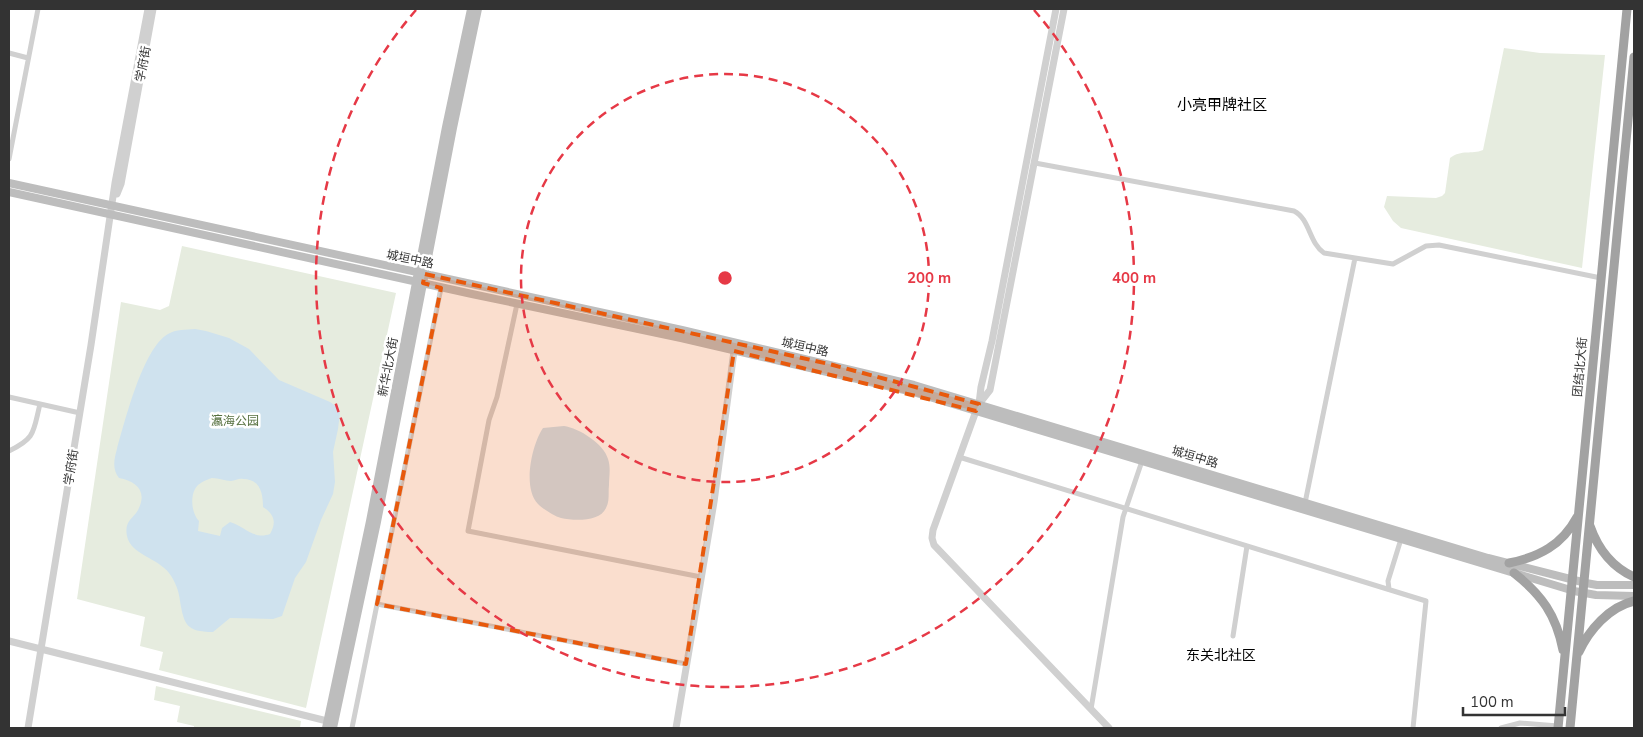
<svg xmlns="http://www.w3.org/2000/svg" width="1643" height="737" font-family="'Nunito Sans','Noto Sans SC',sans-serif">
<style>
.green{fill:#e6ecdf}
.water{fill:#cfe2ee;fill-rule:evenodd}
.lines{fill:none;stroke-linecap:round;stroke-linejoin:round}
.minor{stroke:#d0d0d0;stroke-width:5}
.tertiary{stroke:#d0d0d0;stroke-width:7}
.secondary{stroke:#bdbdbd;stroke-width:8}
.trunk{stroke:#a2a2a2;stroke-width:9}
.marked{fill:#e8590c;fill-opacity:0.2;stroke:#e8590c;stroke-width:4;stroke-dasharray:10 6;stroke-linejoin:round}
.ring{fill:none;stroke:#e63946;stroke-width:2.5;stroke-dasharray:9 6}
.labels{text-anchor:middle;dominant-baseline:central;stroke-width:5;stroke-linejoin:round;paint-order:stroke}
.street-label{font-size:12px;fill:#333;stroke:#fff}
.park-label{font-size:12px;fill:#56703f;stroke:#fff}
.neighbourhood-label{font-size:14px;fill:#000;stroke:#fff}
.quarter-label{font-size:15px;fill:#000;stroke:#fff}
.centre{fill:#e63946;stroke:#fff;stroke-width:2.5}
.ring-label{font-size:15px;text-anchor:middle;font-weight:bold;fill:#e63946;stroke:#fff;stroke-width:5;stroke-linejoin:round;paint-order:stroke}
</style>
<rect width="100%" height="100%" fill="#fff"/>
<path class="green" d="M1504,48L1540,53L1605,55L1582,268L1401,228L1393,221L1384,207L1387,196L1436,198L1442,196L1445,193L1450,158C1462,149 1471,155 1483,150Z
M182,246L396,293L306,708L159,670L163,652L140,646L145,617L77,599L121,302L160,310L169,306Z
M156,686L301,721L300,728H194V726L177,722L180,706L154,700Z"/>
<path class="water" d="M195,329L206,331L229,338L249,349L279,380L330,402L337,407L340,413L338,429L333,452L335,482L333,494L321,520L306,562L295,578L282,616L273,619L230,618L213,632C186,632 184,624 180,601C179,591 175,581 169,573C158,558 131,555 127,536C124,521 133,519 138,510C148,491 136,481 119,478C112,469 114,459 117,449C125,421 143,348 168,334C176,329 186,330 195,329ZM212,478C219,478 225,481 231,481C235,481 239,478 243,479C260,479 263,493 263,507C274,514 277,522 270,534C254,540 244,526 230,522L222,528L220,536L198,531L199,521C192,514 190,498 195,489C198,483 206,480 212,478Z
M564,426C579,428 604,444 608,459C611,468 609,476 609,485C608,492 610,501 606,508C600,522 574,521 561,518C554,516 543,509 538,504C522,488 532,444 543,428Z"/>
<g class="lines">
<path class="minor" d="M9,53L28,58
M9,159L38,9
M1035,163L1294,211C1310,219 1309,243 1324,253L1393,264L1426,246L1439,245L1601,278
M517,304L497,397L489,420L468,531L701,577
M9,397L80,413
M9,451C36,438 33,432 40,404
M959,457L1426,601L1413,728
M1305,503L1355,258
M1389,589L1388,581L1401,539
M377,604L686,664
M1233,636L1247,546
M1091,709L1123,517L1142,461
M352,728L441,288
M1501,728L1520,723L1558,726"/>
<path class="tertiary" d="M1064,9L990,390L979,404L976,411L933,530L932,538L934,545L1109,728
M117,194L121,184L153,9
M979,404L981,387L992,341L1056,9
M9,641L327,721
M28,728L91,345L115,183L148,9
M676,728L714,502L734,351"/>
<path class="secondary" d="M9,183L682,330L914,385L1488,558L1586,583L1597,585H1634
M9,192L472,294L681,338L913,392L1574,591L1596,595L1634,596
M326,728L370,521L446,127L471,9
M333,728L377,522L453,128L478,9"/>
<path class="trunk" d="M1590,526C1598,549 1612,567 1634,577
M1509,563C1539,557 1562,545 1577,517
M1514,573C1542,595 1556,615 1563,650
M1579,652C1589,630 1609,607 1634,601
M1558,728L1627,9
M1570,728L1634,57"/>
</g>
<path class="marked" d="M425,274L829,364L979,404L976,411L734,351L686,664L377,604L441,288L423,283Z"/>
<g class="ring">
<circle cx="725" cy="278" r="204"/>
<path d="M1034 10A409 409 0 1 1 416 10"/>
</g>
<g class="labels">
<g class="street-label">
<text transform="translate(143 64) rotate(-79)">学府街</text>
<text transform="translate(410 259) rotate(12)">城垣中路</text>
<text transform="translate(805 347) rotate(13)">城垣中路</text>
<text transform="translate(388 367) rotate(-79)">新华北大街</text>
<text transform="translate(1580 367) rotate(-85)">团结北大街</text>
<text transform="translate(1195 457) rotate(17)">城垣中路</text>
<text transform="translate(71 467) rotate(-81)">学府街</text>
</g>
<g class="park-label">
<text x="235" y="421">瀛海公园</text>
</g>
<g class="neighbourhood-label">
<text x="1221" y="655">东关北社区</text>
</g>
<g class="quarter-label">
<text x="1222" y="105">小亮甲牌社区</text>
</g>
</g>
<circle cx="725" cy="278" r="8" class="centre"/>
<g class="ring-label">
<text x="929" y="283">200 m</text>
<text x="1134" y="283">400 m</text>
</g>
<rect width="1643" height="737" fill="none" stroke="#333333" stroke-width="20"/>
<path d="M1463 707v8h102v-8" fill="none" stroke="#333333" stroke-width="2.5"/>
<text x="1470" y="707" font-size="15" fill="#333333" stroke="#ffffff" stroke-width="4" paint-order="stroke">100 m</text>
</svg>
